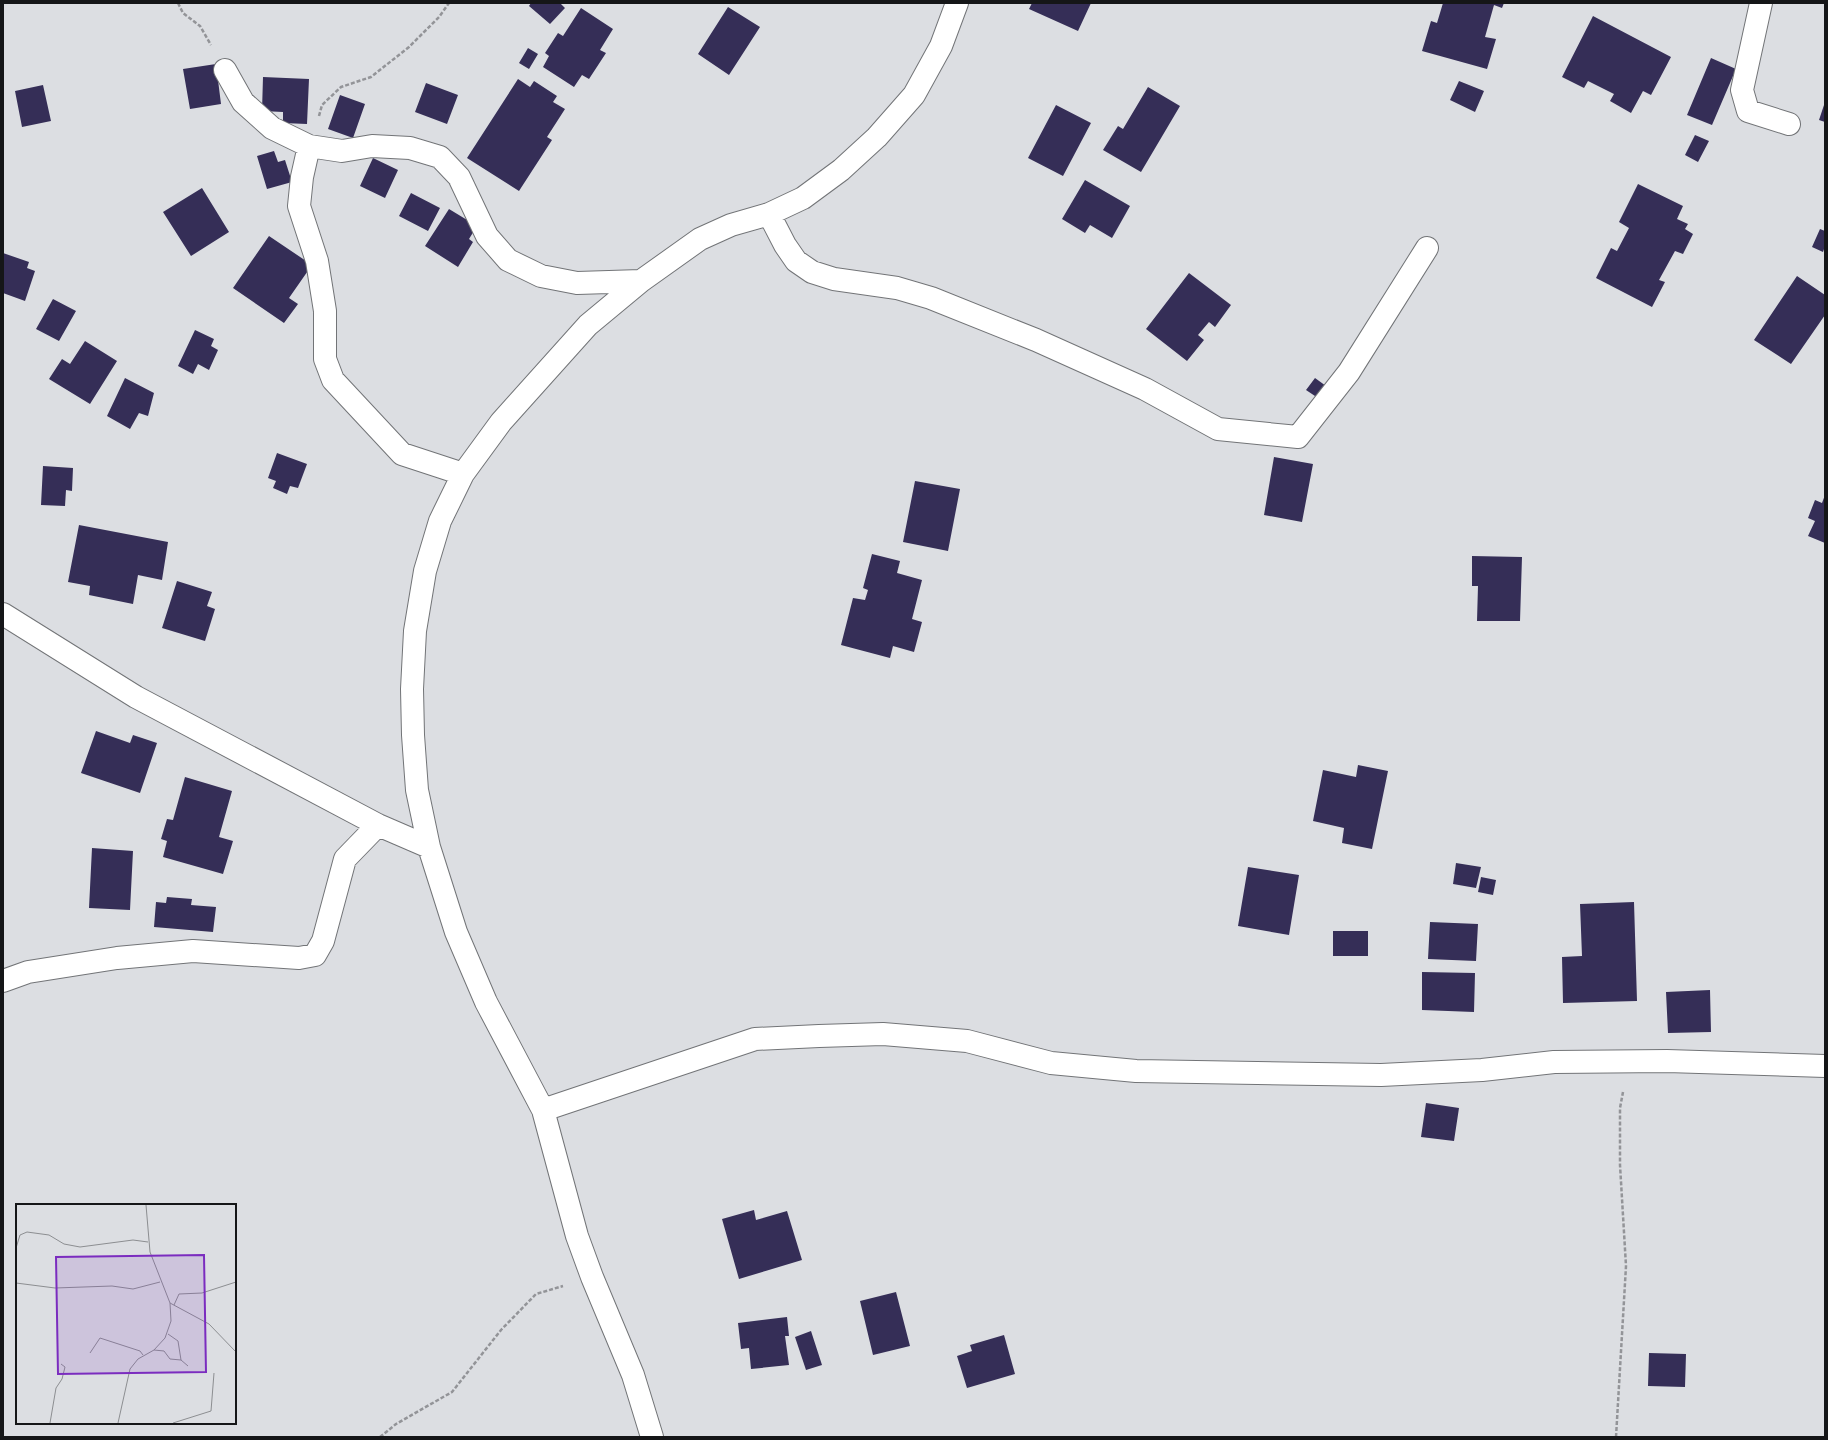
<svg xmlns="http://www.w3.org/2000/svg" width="1828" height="1440" font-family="'Varela Round',sans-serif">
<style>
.building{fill:#352e57}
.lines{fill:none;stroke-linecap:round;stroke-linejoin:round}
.minor-casing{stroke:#727477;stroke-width:24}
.path{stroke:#939498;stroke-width:2.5;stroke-dasharray:4 2;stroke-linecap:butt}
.minor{stroke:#fff;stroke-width:22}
.inset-road{fill:none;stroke:#8c8e91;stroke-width:1}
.view{fill:#7b2cbf;fill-opacity:0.15;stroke:#7b2cbf;stroke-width:2}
.inset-edge{fill:none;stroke:#151618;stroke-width:2}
</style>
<rect width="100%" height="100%" fill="#dcdee2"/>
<path class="building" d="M531,3H560L565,8L550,24L529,6Z
M1032,3H1091L1078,31L1029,9Z
M1443,3H1504L1502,8L1494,5L1485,37L1496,39L1487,69L1422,51L1431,21L1437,23Z
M728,7L760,27L729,75L698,54Z
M581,8L613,29L600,50L606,53L589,79L582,75L574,87L543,67L549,56L545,53L558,33L563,36Z
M1593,16L1671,57L1651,95L1643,91L1631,113L1610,101L1614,94L1588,81L1584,88L1562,77Z
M528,48L538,54L529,69L519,63Z
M1711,58L1736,69L1712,125L1687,115Z
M216,64L221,104L190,109L183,69Z
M263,77L309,79L307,124L283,123V112L262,111Z
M518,79L530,87L534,81L557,96L553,102L565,109L547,137L552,140L519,191L467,158Z
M1459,81L1484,91L1475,112L1450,100Z
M426,83L458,95L447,124L415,112Z
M43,85L51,121L22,127L15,91Z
M1148,87L1180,106L1141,172L1103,150L1118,126L1123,129Z
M340,95L365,104L353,138L328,129Z
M1825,102V122L1819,120Z
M1056,105L1091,123L1063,176L1028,158Z
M1695,135L1709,141L1698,162L1685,155Z
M274,151L278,162L285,160L292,182L267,189L257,156Z
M373,158L398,170L385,198L360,186Z
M1085,180L1130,206L1112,238L1090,225L1085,233L1062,219Z
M1638,184L1683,206L1677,219L1688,224L1685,229L1693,234L1683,254L1675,251L1659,280L1665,282L1652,307L1596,278L1611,248L1617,251L1629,228L1619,222Z
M202,188L229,232L191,256L163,212Z
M411,193L440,208L428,231L399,216Z
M449,209L477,226L469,239L473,242L458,267L425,246Z
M1820,229L1825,231V246L1823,252L1812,247Z
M269,236L312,265L289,298L298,304L284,323L233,288Z
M3,253L29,262L27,268L35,271L25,301L3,293Z
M1189,273L1231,305L1215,327L1209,322L1198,335L1204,340L1187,361L1146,329Z
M1797,276L1825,295V315L1791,364L1754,340Z
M53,299L76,311L59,341L36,329Z
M195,330L214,339L211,346L218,350L209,370L198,364L193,374L178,366Z
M85,341L117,361L90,404L49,379L62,359L70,364Z
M125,378L154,393L148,416L139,413L130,429L107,416Z
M1315,378L1326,386L1318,398L1306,390Z
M277,453L307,464L298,488L290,486L287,494L273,488L276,481L268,478Z
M1274,457L1313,464L1302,522L1264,515Z
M43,466L73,468L72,491L66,490L65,506L41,505Z
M915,481L960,489L948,551L903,542Z
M1825,495V543L1808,536L1815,521L1808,518L1815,500L1822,503Z
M79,525L168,542L162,580L138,575L133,604L89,595L90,586L68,582Z
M872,554L900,561L897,573L922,580L912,619L922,622L914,652L893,646L890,658L841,645L853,598L865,600L868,590L863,588Z
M1472,556L1522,557L1520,621H1477L1478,586H1472Z
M177,581L212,592L207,606L215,609L205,641L162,628Z
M96,731L130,743L133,735L157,743L140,793L81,773Z
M1358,765L1388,771L1372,849L1342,843L1344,828L1313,821L1323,770L1356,777Z
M185,777L232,791L219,837L233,841L223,874L163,857L167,841L161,839L167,819L173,820Z
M92,848L133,851L130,910L89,908Z
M1456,863L1481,867L1476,888L1453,884Z
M1248,867L1299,875L1289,935L1238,926Z
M1481,877L1496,880L1493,895L1478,892Z
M167,897L192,899L191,905L216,907L213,932L154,927L156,902L166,903Z
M1634,902L1637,1001L1563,1003L1562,957L1582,956L1580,904Z
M1430,922L1478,924L1476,961L1428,959Z
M1333,931H1368V956H1333Z
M1422,972L1475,973L1474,1012L1422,1010Z
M1710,990L1711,1032L1668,1033L1666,992Z
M1426,1103L1459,1108L1454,1141L1421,1137Z
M754,1210L756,1220L787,1211L802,1260L739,1279L722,1219Z
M896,1292L910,1346L873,1355L860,1301Z
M787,1317L789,1336H785L789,1365L751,1369L749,1348L741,1349L738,1323Z
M811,1331L822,1365L806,1370L795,1337Z
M1004,1335L1015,1374L967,1388L957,1356L972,1351L970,1345Z
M1649,1353L1686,1354L1685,1387L1648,1386Z"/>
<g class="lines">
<defs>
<path id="minor" d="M1761,3L1742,90L1748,111L1789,124
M225,70L243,102L272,128L309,146L342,151L372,146L410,148L440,157L459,177L487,236L508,260L541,276L577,283L641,281
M309,146L302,177L299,206L317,261L325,311V359L333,380L402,454L463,474
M769,214L785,245L796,261L812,272L834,279L897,288L931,298L1036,340L1145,389L1218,429L1298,437L1349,372L1427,248
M3,614L136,697L378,825L429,847
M3,981L28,972L117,958L193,951L299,958L315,955L323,941L345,859L378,825
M543,1110L755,1039L819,1036L883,1034L967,1041L1051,1063L1136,1071L1381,1075L1482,1070L1554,1062L1667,1061L1825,1066
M652,1437L633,1375L592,1277L577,1236L543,1110L486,1002L456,932L429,847L417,790L413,735L412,689L415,631L425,571L440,521L463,474L501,422L588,325L641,281L700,239L731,225L769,214L803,198L841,170L877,137L914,95L941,46L957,3"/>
</defs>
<use href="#minor" class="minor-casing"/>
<path class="path" d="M178,3L183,13L200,26L211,45
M319,116L322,105L341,87L371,77L409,47L439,17L449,3
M380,1437L396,1424L452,1392L501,1330L536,1294L563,1286
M1616,1437L1626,1266L1620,1165V1108L1623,1092"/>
<use href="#minor" class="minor"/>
</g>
<g transform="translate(16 1204)">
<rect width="220" height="220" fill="#dcdee2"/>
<path class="inset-road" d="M0,44L4,31L11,28L33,31L48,40L64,43L117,36L132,38M0,79L39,84L96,82L117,85L144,78M154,99L193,120L220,148M158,101L163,90L186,89L220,78M152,130L162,137L165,156M138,146L148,147L154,155L165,156L172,162M74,149L84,134L124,147L127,151M34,219L40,184L46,175L49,163L45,160M102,219L114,165L122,155L138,146L149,134L155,117L154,99L134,48L130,1M157,219L195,207L198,169"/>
<path class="view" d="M188,51L190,168L42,170L40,53Z"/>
<rect width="220" height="220" class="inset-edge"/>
</g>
<rect width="1828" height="1440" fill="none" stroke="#151618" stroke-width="8"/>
</svg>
